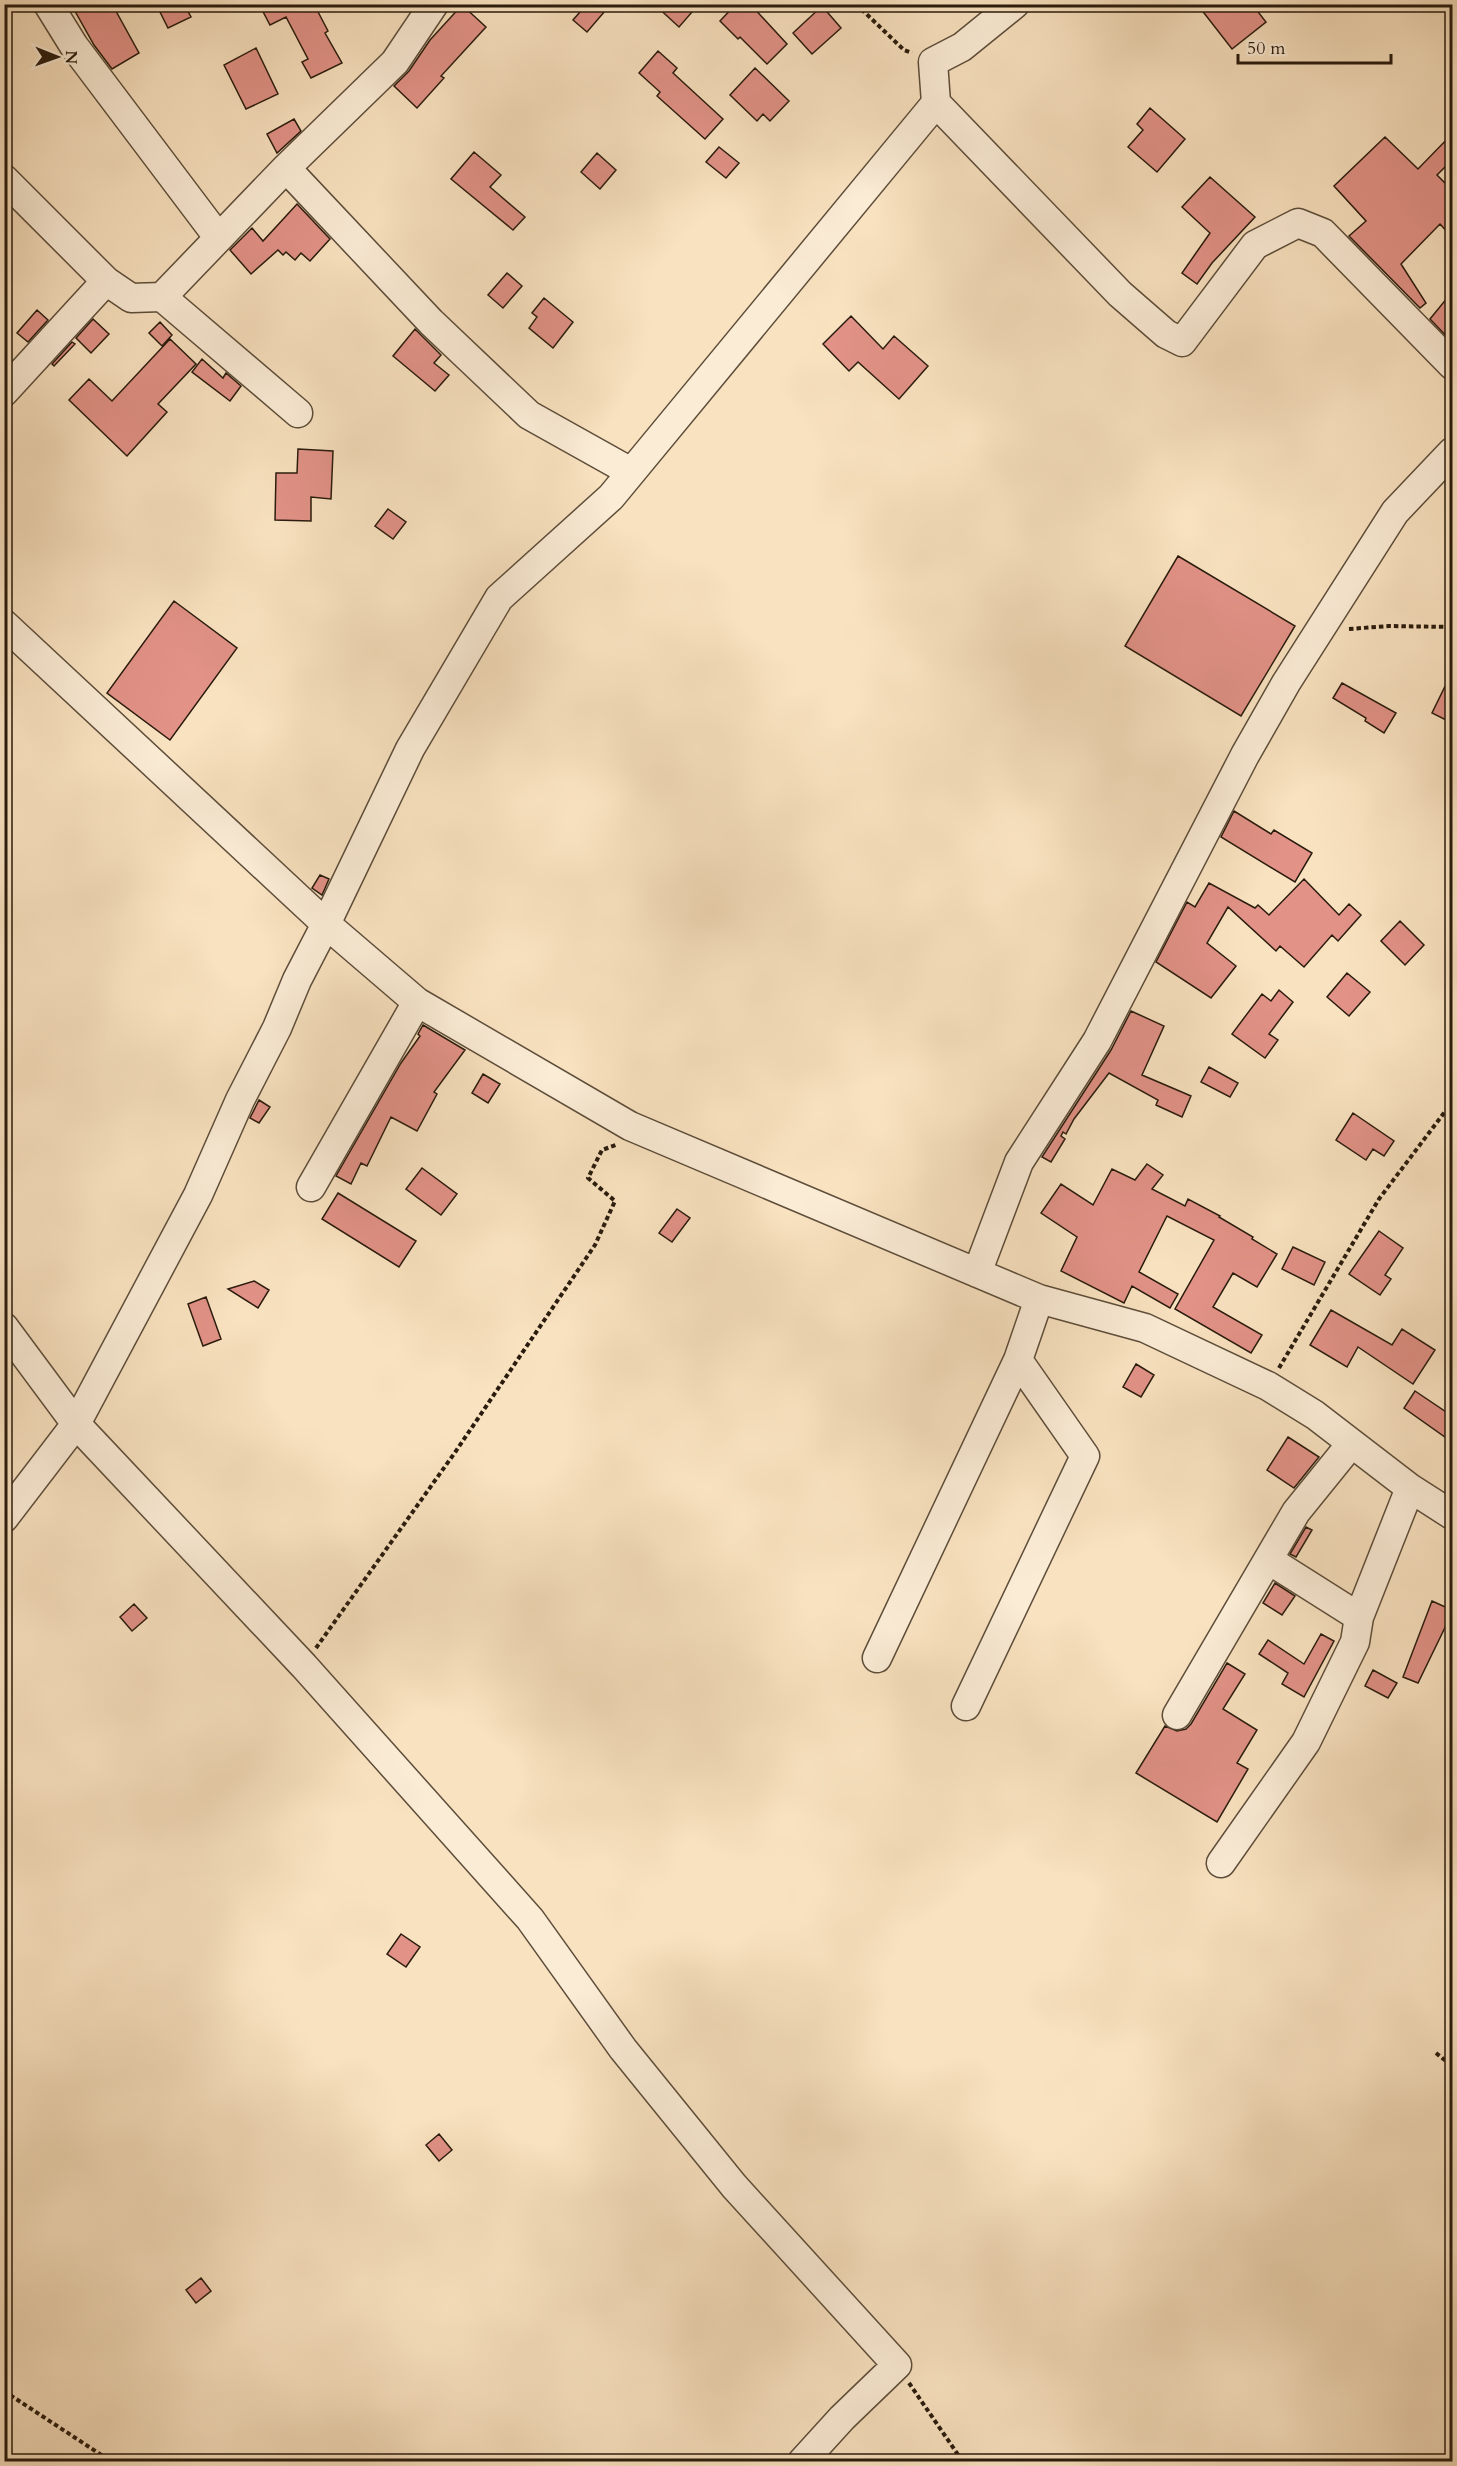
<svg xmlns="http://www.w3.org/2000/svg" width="1457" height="2466" font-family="Cardo,serif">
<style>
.building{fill:#e29287;stroke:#291b0d;stroke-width:1.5}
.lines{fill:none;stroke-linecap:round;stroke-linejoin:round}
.minor-casing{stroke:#5d4d3a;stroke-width:31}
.path{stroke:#291b0d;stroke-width:4;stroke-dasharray:4.5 3;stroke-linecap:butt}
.minor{stroke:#fbecd6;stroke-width:28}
</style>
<rect width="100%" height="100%" fill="#f9e2c0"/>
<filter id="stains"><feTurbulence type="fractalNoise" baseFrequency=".00333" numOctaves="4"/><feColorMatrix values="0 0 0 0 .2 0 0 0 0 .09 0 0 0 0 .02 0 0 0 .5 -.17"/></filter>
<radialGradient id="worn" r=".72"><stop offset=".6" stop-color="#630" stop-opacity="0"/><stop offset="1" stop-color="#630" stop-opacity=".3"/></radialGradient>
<path class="building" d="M71,4H112L139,53L112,69L94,45Z
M156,4H184L191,17L168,28Z
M259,4H309L311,11L316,8L328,31L325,33L342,63L311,78L302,62L308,59L286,17L270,25Z
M587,4H611L587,32L573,20Z
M654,4H699L679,27Z
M736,4H750L787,44L767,64L740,37L738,39L720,21Z
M1197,4H1252L1266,22L1232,49Z
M462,5L486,27L441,76L444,78L417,108L394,86L409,71L430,40Z
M822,6L841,28L812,54L793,33Z
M256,48L278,94L246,109L224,65Z
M658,51L677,68L673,73L723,119L705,139L657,96L660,92L639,73Z
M755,68L789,101L770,121L763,114L757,121L730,95Z
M1150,108L1185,139L1157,172L1128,147L1143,130L1137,124Z
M294,119L301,131L277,153L267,134Z
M1452,134V160L1437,175L1452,190V237L1440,224L1401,264L1426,303L1420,308L1349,236L1366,221L1334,186L1385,137L1418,169Z
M719,147L739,163L726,178L706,162Z
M474,152L501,175L490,187L525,217L513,230L451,179Z
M597,153L616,170L600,189L581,172Z
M1210,177L1255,217L1212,263L1197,284L1182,273L1210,233L1182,207Z
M297,204L330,239L310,261L301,253L295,260L286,252L283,255L278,250L251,274L230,250L252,228L263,241Z
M507,273L522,286L503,308L488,295Z
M1452,292V342L1430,319Z
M544,298L573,322L553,348L529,328L537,317L532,313Z
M37,310L48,320L28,342L17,333Z
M851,316L883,349L894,336L928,366L899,399L858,362L849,371L823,344Z
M93,319L109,334L91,353L76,338Z
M160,322L172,335L162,346L149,333Z
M415,329L441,355L434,363L449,375L435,391L393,356Z
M170,339L196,364L158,404L167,412L127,456L69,400L89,379L112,401Z
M72,342L75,344L54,366L52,364Z
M202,359L223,378L226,373L241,386L230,401L192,372Z
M298,449L333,451L331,499L311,497V521L275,520L276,473H297Z
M388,509L406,522L393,539L375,526Z
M1178,556L1295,626L1241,716L1125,646Z
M174,601L237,648L170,740L107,693Z
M1452,672V723L1432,713Z
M1342,683L1396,713L1384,733L1365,721L1366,718L1333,698Z
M1234,811L1271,834L1274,830L1312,853L1295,882L1221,837Z
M320,875L329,879L322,895L312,888Z
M1304,879L1339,915L1349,904L1361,915L1338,941L1332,935L1304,967L1280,946L1276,951L1228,907L1207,943L1236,966L1211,998L1156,962L1187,902L1195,907L1209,883L1255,908L1258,905L1269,915Z
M1400,921L1424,945L1405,965L1381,941Z
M1347,973L1370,992L1349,1016L1327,997Z
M1279,990L1293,1002L1269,1034L1278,1040L1265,1058L1232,1034L1262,994L1271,1001Z
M1131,1011L1164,1026L1142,1075L1191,1096L1182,1117L1156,1105L1158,1100L1109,1073L1074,1119L1066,1134L1063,1132L1061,1136L1065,1139L1051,1162L1042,1157L1111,1050Z
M423,1025L465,1050L434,1092L437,1094L417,1131L391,1117L367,1166L361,1163L351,1184L336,1176L401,1063L420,1036L418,1034Z
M1209,1067L1238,1083L1230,1097L1201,1082Z
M483,1074L500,1084L488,1103L472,1093Z
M259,1100L270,1107L259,1123L250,1118Z
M1353,1113L1394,1141L1384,1156L1373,1149L1366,1160L1336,1140Z
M1147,1164L1163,1175L1152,1189L1185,1206L1188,1199L1220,1216L1219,1217L1253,1237L1252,1239L1277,1254L1257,1287L1233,1273L1213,1307L1262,1335L1251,1353L1175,1309L1214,1240L1167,1216L1139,1272L1178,1294L1170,1308L1132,1286L1124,1303L1061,1271L1077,1237L1041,1213L1061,1184L1093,1205L1112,1169L1135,1180Z
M422,1168L457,1194L441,1215L406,1189Z
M338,1193L416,1241L399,1267L322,1219Z
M677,1209L690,1218L672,1242L659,1233Z
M1379,1231L1403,1248L1385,1275L1391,1279L1380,1295L1349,1274Z
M1293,1247L1325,1262L1314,1285L1282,1269Z
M254,1281L269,1290L258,1308L228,1289Z
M206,1297L221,1339L203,1346L188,1304Z
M1331,1310L1392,1345L1402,1329L1435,1350L1413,1384L1358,1347L1347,1367L1310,1345Z
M1136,1364L1154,1375L1141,1397L1123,1387Z
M1415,1391L1452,1416V1442L1404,1408Z
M1288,1437L1319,1457L1294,1488L1267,1470Z
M1306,1527L1312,1530L1296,1557L1290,1554Z
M1275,1583L1295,1596L1282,1615L1263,1603Z
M1432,1601L1452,1610V1613L1418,1683L1403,1677Z
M134,1604L147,1618L132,1631L120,1617Z
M1321,1634L1334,1641L1304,1697L1282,1684L1288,1673L1259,1654L1268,1640L1304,1664Z
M1227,1663L1245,1674L1223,1709L1257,1730L1237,1763L1248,1769L1217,1822L1136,1773L1165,1726L1177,1731L1186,1729L1191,1724Z
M1373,1670L1397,1683L1388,1698L1365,1686Z
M401,1934L420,1947L406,1967L387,1954Z
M439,2134L452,2150L439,2161L426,2145Z
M201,2278L211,2291L196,2303L186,2290Z"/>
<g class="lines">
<defs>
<path id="minor" d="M48,4L74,46L218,237
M936,103L1120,294L1166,334L1182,342L1255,245L1298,223L1323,233L1452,365
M286,168L431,322L529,415L631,472
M4,179L106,281
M162,297L298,413
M4,392L106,281L131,298L162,297L286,168L395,62L434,4
M4,624L326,924L417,1002L630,1126L1039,1299L1145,1328L1268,1386L1315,1415L1410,1488L1452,1515
M311,1187L417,1002
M977,1273L1019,1162L1097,1041L1245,755L1286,683L1395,512L1452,452
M4,1327L76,1424L304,1666L530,1919L623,2049L734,2186L897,2365L842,2418L802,2462
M4,1518L76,1424L198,1195L240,1100L277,1028L297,980L326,924L410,749L499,598L611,497L936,103L933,62L962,47L1015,4
M1269,1560L1359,1617
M877,1658L1018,1360L1039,1299
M966,1706L1085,1456L1018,1360
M1177,1715L1296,1512L1351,1444
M1221,1863L1306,1742L1355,1642L1359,1617L1410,1488"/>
</defs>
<use href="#minor" class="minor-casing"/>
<path class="path" d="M856,4L904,50L912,53
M1349,629L1389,626L1452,627
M1279,1368L1379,1199L1447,1109
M316,1648L456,1451L595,1245L615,1201L588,1178L602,1150L616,1145
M1436,2053L1452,2066
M909,2383L963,2462
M4,2391L112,2462"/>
<use href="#minor" class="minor"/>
</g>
<rect width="1457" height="2466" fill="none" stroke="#f9e2c0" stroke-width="24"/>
<rect x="6" y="6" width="1445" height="2454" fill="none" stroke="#291b0d" stroke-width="3"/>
<rect x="12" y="12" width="1433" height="2442" fill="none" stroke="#291b0d" stroke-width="1.5"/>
<g transform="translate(57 57) rotate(91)" stroke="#fbecd6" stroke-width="4.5" paint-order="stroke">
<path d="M0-4.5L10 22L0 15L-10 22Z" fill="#291b0d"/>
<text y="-9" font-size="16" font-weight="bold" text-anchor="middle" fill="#291b0d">N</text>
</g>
<path d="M1238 54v9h153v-9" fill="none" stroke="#291b0d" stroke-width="3"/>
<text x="1247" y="54" font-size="18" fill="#291b0d" stroke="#fbecd6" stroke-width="4.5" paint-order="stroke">50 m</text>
<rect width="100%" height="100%" filter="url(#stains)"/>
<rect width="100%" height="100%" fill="url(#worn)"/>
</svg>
